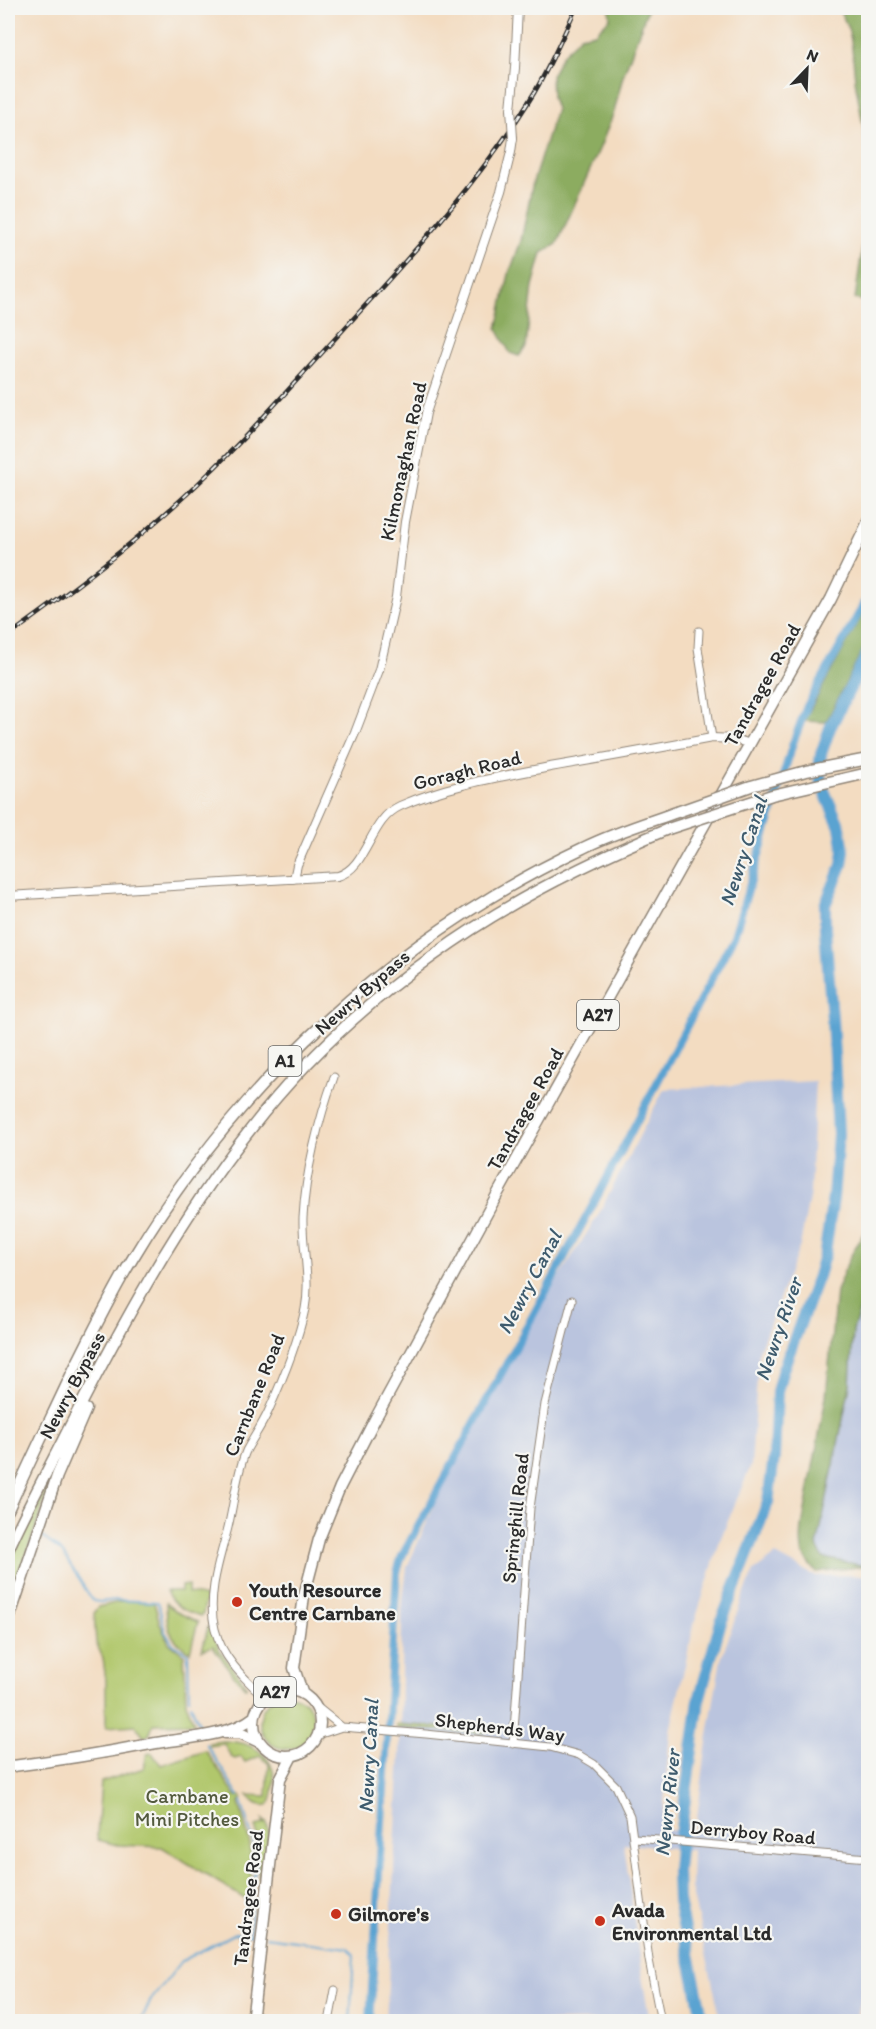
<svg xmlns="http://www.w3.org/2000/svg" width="876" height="2029" font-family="Itim,sans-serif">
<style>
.industrial{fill:#bac4de}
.green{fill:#b1c76c;stroke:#6e794c;stroke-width:1.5}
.forest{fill:#8cac60;stroke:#5c6c46;stroke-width:1.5}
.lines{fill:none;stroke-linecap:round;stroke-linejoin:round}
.stream{stroke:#5aa3d1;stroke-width:2}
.canal{stroke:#5aa3d1;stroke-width:8}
.river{stroke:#5aa3d1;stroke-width:12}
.minor-casing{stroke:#8f8476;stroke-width:9}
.tertiary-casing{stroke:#8f8476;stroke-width:10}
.trunk-casing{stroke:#8f8476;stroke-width:13}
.minor{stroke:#fff;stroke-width:7}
.tertiary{stroke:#fff;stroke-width:8}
.trunk{stroke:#fff;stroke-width:10}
.rail-casing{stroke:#2b2b2b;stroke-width:4.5}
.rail{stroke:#f6f6f2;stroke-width:2;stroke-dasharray:7;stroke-linecap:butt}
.tertiary-bridge-casing{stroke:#8f8476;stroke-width:10;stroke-linecap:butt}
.trunk-bridge-casing{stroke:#8f8476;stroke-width:13;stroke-linecap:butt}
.tertiary-bridge{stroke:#fff;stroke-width:8}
.trunk-bridge{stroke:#fff;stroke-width:10}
.poi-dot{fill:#c8321e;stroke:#f6f6f2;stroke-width:2}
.labels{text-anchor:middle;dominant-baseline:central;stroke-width:4.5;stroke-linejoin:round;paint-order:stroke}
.shield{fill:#f6f6f2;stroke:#686867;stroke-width:1.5}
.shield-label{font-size:18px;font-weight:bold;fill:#2b2b2b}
.street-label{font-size:20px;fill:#2b2b2b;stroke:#f6f6f2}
.poi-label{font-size:20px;font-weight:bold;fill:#2b2b2b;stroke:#f6f6f2;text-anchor:start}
.park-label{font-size:20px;fill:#535a3e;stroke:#f6f6f2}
.water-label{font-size:21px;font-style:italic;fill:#3e5b6d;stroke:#f6f6f2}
</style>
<rect width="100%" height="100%" fill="#f6f6f2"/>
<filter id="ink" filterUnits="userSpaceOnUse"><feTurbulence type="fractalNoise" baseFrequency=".0167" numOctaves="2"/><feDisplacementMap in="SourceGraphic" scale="12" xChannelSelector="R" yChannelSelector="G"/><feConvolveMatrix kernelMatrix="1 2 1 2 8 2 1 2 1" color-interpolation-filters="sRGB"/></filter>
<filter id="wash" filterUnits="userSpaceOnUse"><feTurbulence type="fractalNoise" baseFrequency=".008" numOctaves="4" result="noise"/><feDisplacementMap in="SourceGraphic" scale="24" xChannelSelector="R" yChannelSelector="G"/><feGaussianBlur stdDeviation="1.35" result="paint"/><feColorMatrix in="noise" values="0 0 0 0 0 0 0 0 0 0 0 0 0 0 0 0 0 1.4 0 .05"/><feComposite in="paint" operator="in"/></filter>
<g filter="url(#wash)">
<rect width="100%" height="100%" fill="#f3dcc1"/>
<path class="industrial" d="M815,1081L810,1193L800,1246L759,1351L751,1465L721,1538L695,1621L670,1731L662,1829L695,1833L708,1734L721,1659L741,1602L754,1571L776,1555L815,1576L868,1575V1970L856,2021H721L691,1887L692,1850L624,1844L641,1971L650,2021L386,2022L400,1751L402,1607L407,1567L448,1475L546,1297L597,1217L664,1089Z
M868,1285V1567L823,1558L817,1546L850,1385L853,1330Z"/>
<path class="green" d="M55,1469L8,1610V1567Z
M188,1585V1593L206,1597L203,1614L200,1616C184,1611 173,1606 166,1591H181V1586Z
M123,1601L154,1602L160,1624L169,1643L184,1655L186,1703L194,1723L153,1724L149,1735L144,1737L135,1725L106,1727V1681L103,1658L96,1643L94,1612L98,1607Z
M166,1603L175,1611L198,1622L190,1652C168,1638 167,1628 166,1603Z
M208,1627L212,1630L220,1651L247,1686L245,1687L231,1672L213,1646L202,1650Z
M260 1722a27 27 0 1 1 54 0a27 27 0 1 1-54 0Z
M397,1724L485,1730L484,1733L397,1728Z
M223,1741C249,1740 276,1755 274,1783C273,1791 273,1799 268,1805C258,1807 254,1802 248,1795L267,1796L269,1764L260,1756L245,1762L241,1757L235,1759L231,1757L224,1744L209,1746V1743Z
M206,1751L236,1796H241L242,1798L239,1803L250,1844L251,1897L248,1901L162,1847L117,1845L98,1840L97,1836L101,1782L144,1768L147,1754L152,1753L161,1765Z
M263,1820L267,1824L269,1831L261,1903L256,1826L264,1824Z"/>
<path class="forest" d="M609,8H648L623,76L614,112L601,145L557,244L542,253L533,286L526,347L519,356L510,353L497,329L509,274L521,241L533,182L556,109L552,97L551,76L562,55L580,36L595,33L610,18Z
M837,8H868V302L855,299C861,257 868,214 868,171C867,142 861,114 856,86C851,56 856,33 837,8Z
M868,604V640L826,722L804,721Z
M868,1225V1285L853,1330L850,1385L817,1546L823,1558L866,1566L816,1572C800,1555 800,1549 802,1526L826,1397L836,1291L849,1259Z"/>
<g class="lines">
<path class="stream" d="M41,1536L62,1552L93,1601L100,1602L115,1600L158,1602L165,1632L173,1644L188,1654L189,1698
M191,1705L199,1724
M206,1744L239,1796
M241,1801L254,1844L256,1866L253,1882L250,1933
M266,1937L348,1948L354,1955L350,2022
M140,2022L151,2000L182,1961L235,1933L257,1935"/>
<path class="canal" d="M370,2022L397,1572L402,1556L595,1201L734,936L793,743L807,706L868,597"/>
<path class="river" d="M703,2022L678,1900L677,1870L681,1828L699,1700L720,1625L768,1502L774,1457L777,1392L782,1372L818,1276L825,1252L833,1198L838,1134L832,1018L825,929V905L842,865L844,851L840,827L822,786L819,771L821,754L830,728L868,653"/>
</g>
</g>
<g filter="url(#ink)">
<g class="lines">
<defs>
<path id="minor" d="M699,631L698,648L712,738
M265,1698C244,1678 222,1658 215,1629C207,1599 218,1564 226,1535C234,1508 235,1477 246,1451C253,1438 262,1425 268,1412C282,1381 298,1342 305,1309C311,1279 302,1248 303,1218C305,1174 319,1118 334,1077
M317,1707L342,1727
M318,1735L342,1727L426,1734L550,1747L579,1755L594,1764L616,1786L630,1816L649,1960L661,2022
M513,1744L530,1508L545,1404L572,1300
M635,1838L868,1858
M329,2022L335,1990"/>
<path id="tertiary" d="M511,109L515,68L518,8
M294,879L297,865L355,733L379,670L396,597L405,522L426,413L501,192L511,152L513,138
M8,896L338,876C368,867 369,820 400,806C447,785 499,777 550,767C604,758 658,748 712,738L735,739L750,744"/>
<path id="trunk" d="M8,1510C29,1463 52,1416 74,1369C93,1332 111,1294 133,1258C239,1081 396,936 583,848C613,833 646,823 677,812
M8,1550C26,1510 47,1472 67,1432C120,1328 177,1222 250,1130C301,1064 365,1004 433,956C505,903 586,863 668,829
M8,1622L57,1476L86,1409
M254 1723a33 33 0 1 1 66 0a33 33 0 1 1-66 0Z
M302,1692L294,1668L304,1596L319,1539L340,1487L374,1421L498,1193L831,599L868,522
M225,1733H240L261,1743
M8,1765L13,1766C61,1760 109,1752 156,1743C186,1738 231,1736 254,1717
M252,2022L280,1779L292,1756"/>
</defs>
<use href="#minor" class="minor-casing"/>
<use href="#tertiary" class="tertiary-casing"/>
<use href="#trunk" class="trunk-casing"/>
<use href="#minor" class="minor"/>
<use href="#tertiary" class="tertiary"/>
<use href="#trunk" class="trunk"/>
<defs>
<path id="rail" d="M8,636C77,587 147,534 208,474C252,432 291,386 332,342C404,263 478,185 534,93C550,66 563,36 576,8"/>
</defs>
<use href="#rail" class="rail-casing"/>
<use href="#rail" class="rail"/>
<defs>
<path id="tertiary-bridge" d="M511,109L513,138"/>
<path id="trunk-bridge" d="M677,812L751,786L806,771L868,759
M668,829L772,795L868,773"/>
</defs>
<use href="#tertiary-bridge" class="tertiary-bridge-casing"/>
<use href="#trunk-bridge" class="trunk-bridge-casing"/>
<use href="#tertiary-bridge" class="tertiary-bridge"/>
<use href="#trunk-bridge" class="trunk-bridge"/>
</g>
</g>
<g class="poi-dot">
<circle cx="237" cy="1602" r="6"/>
<circle cx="336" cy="1914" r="6"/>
<circle cx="600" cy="1921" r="6"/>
</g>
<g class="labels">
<g class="shield">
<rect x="577" y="1000" width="42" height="30" rx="4.5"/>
<rect x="268.5" y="1046" width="33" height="30" rx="4.5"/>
<rect x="254" y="1677" width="42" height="30" rx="4.5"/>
</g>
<g class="shield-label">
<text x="598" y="1015">A27</text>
<text x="285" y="1061">A1</text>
<text x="275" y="1692">A27</text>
</g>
<g class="street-label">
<text transform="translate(403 461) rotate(-78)">Kilmonaghan Road</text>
<text transform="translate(762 685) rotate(-61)">Tandragee Road</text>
<text transform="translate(467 770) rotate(-14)">Goragh Road</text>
<text transform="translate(362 992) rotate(-41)">Newry Bypass</text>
<text transform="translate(525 1109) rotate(-61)">Tandragee Road</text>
<text transform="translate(72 1385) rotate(-62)">Newry Bypass</text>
<text transform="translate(254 1395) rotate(-68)">Carnbane Road</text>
<text transform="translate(515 1518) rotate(-84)">Springhill Road</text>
<text transform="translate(500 1727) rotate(7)">Shepherds Way</text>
<text transform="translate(753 1832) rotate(5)">Derryboy Road</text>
<text transform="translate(248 1898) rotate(-83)">Tandragee Road</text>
</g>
<g class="poi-label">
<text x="249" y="1590">Youth Resource<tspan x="249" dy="23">Centre Carnbane</tspan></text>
<text x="612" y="1910">Avada<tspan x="612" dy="23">Environmental Ltd</tspan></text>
<text x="348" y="1914">Gilmore's</text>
</g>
<g class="park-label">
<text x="187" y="1796">Carnbane<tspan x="187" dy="23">Mini Pitches</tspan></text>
</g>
<g class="water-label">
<text transform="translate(743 851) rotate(-72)">Newry Canal</text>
<text transform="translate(529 1282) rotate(-62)">Newry Canal</text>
<text transform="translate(778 1329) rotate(-71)">Newry River</text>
<text transform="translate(368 1756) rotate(-87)">Newry Canal</text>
<text transform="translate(667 1803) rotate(-84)">Newry River</text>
</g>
</g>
<rect width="876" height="2029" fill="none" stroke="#f6f6f2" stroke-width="30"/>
<g transform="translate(807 69) rotate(23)" stroke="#f6f6f2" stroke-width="4.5" paint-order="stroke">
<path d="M0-4.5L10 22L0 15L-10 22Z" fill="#2b2b2b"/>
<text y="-9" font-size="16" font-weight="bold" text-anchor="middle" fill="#2b2b2b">N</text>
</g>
</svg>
